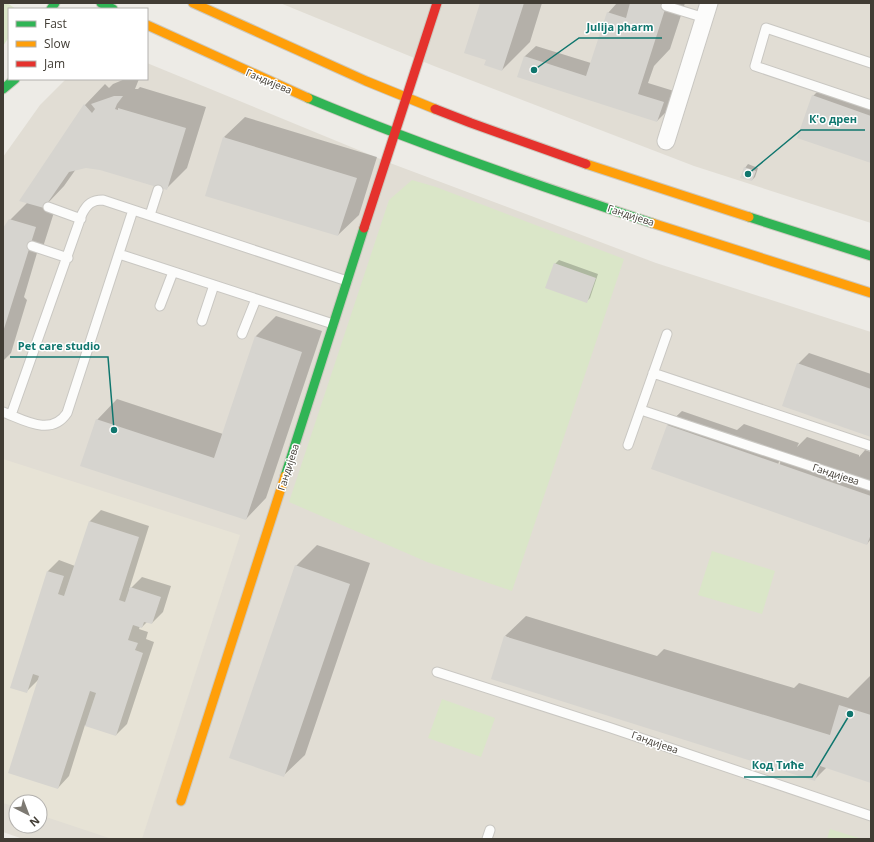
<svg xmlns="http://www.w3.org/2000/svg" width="874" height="842" font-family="'Open Sans',sans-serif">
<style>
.residential{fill:#e1ddd4;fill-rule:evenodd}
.education{fill:#e7e3d6}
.green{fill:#dae6c8}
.shadow{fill:#0003;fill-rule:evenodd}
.building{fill:#d6d4cf}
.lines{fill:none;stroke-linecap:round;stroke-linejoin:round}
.lane-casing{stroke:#c9c7c2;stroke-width:11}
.street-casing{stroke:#c9c7c2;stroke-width:19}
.fast-casing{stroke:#ccc8be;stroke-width:11}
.slow-casing{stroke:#ccc8be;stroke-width:11}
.jam-casing{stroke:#ccc8be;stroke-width:11}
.lane{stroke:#fcfcfb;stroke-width:9}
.street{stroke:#fcfcfb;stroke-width:17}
.fast{stroke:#30b455;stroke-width:9}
.slow{stroke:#ff9f0a;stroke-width:9}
.jam{stroke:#e5322d;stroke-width:9}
.labels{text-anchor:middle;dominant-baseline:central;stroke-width:3;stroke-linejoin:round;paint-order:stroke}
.street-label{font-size:10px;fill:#413c34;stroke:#fff}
.leader{fill:none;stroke:#0f766e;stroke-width:1.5}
.callout-dot{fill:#0f766e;stroke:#fff;stroke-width:1.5}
.callout-label{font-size:11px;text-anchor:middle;font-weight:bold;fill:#0f766e;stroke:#fff;stroke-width:3;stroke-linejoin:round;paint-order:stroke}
</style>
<rect width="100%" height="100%" fill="#edebe6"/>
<path class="residential" d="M280,3H871V223L694,166L434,66Z
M147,63L390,163L656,263L871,332V839H23L3,832V157L40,105L66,79H147ZM16,802H40V826H16Z"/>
<path class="education" d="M3,459L240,535L142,839H112L40,815V802H16V807L3,803Z"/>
<path class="green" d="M3,3H7L16,9H9V37L3,46Z
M412,180L436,187L624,259L512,591L427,562L289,502L389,200Z
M712,551L775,571L762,614L698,595Z
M442,699L495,718L481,757L428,738Z
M830,829L862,839H827Z"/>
<path class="shadow" d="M481,3H542L530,42L502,70L487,59Z
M617,3H685L670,49L654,66L648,83L674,91L668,110L657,121L524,57L536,46L591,63L608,13Z
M125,79H139L135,89H138L140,87L206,107L187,168L166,189L100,169L86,167L76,169L64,186L47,204L56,206L43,247L37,253L24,297L27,300L11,353L3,361V230L10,220L28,202L85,105L105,84L109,88L113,84Z
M824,85L871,101V162L813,96Z
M245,117L377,157L359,215L338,235L224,137Z
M748,164L758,168L755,177L752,180L745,168Z
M559,260L598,274L590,298L587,301L555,264Z
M276,316L322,331L266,498L246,519L97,420L117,399L223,434L256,336Z
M809,353L871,374V436L798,364Z
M682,411L737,430L744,424L799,443L797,447L807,437L859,455V457L865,450L871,452V539L867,544L667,425ZM780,459L781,460L773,484H771Z
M101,510L149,526L129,590L142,577L171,586L163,612L152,623L147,622L142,627L140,626L139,629L148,632L146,639L154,642L127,724L116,735L85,725L69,776L58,788L39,679L26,692L48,571L59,560L75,566L90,521Z
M317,545L370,563L305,755L284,775L296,566Z
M526,616L657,656L664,649L794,688L799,683L848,698L871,675V782L827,767L814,780L505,636Z"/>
<path class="building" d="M480,3H524L502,71L484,65L486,60L464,53Z
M630,3H667L638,94L664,102L657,122L517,77L524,56L586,76L607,12L626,18Z
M812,95L871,116V163L797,138Z
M114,96H123L117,104L115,109L118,110V108L186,128L167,190L100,170L86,168L69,172L44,208L19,201L84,104L92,113L95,109L91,104Z
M223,137L357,178L338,236L205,196Z
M744,167L756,171L752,181L740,178Z
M9,219L36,227L3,332V228Z
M554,263L596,278L587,303L545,288Z
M255,336L302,352L246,520L80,466L96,419L214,458Z
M797,363L871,389V437L782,406Z
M667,425L871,496V534L867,545L651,469Z
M89,521L139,537L119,600L125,602L130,587L161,597L152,624L144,622L142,628L133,625L128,640L138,643L135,650L143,653L116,736L85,726L96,693L90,691L58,789L8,773L39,676L33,674L27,693L10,688L47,571L64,576L58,594L64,596Z
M295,565L350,584L284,777L229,758Z
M504,636L830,735L839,705L871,715V783L820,766L815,781L491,679Z"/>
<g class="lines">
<defs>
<path id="lane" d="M666,6L705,18
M871,63L766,28L755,66L871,105
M48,207L81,219
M150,215L158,190
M32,246L68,258
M119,254L333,324
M160,306L173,272
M202,321L214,285
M242,334L256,299
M653,373L871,446
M641,410L871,486
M3,412C24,420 51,437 67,413L133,210
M11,415L82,214C87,204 92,200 103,200L347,281
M628,445L667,334
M437,672L611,728L871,816
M487,839L490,830"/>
<path id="street" d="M666,141L709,3"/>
<path id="fast" d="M101,3L113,9
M51,9L55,3
M3,89L15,79
M308,98C420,145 536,185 652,223
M749,217L871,256
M285,476L364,228"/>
<path id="slow" d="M193,3L366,81L435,109
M147,25L308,98
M586,164L749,217
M652,223L871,293
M181,801L285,476"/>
<path id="jam" d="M435,109L471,123L586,164
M364,228L437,3"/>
</defs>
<use href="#lane" class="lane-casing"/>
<use href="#street" class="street-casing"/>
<use href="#fast" class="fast-casing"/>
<use href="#slow" class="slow-casing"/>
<use href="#jam" class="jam-casing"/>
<use href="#lane" class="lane"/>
<use href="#street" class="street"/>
<use href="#fast" class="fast"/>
<use href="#slow" class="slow"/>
<use href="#jam" class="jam"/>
</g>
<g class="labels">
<g class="street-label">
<text transform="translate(269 81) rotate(23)">Гандијева</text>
<text transform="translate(631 215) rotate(18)">Гандијева</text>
<text transform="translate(288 467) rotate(-72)">Гандијева</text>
<text transform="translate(836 474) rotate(18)">Гандијева</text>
<text transform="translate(655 742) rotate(19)">Гандијева</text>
</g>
</g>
<path class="leader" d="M534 70L579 38H662M748 174L801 130H865M114 430L108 357H10M850 714L812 777H744"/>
<g class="callout-dot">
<circle cx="534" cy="70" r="4"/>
<circle cx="748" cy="174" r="4"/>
<circle cx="114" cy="430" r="4"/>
<circle cx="850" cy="714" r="4"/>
</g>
<g class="callout-label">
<text x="620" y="31">Julija pharm</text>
<text x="833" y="123">К'о дрен</text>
<text x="59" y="350">Pet care studio</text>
<text x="778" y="769">Код Тиће</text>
</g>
<rect width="874" height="842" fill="none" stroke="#413c34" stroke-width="8"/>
<rect x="8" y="8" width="140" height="72" fill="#ffffff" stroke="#b3b1ae"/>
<rect x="16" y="21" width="20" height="6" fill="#30b455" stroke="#b3b1ae"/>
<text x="44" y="28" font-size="12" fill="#413c34">Fast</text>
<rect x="16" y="41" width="20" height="6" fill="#ff9f0a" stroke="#b3b1ae"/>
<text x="44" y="48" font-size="12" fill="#413c34">Slow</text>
<rect x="16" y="61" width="20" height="6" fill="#e5322d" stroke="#b3b1ae"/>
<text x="44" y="68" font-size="12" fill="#413c34">Jam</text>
<g transform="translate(28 814) rotate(138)"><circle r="19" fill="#ffffff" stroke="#b3b1ae"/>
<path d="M0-3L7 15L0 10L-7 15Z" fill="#7d7972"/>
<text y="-6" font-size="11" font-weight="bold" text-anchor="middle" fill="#413c34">N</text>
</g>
</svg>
